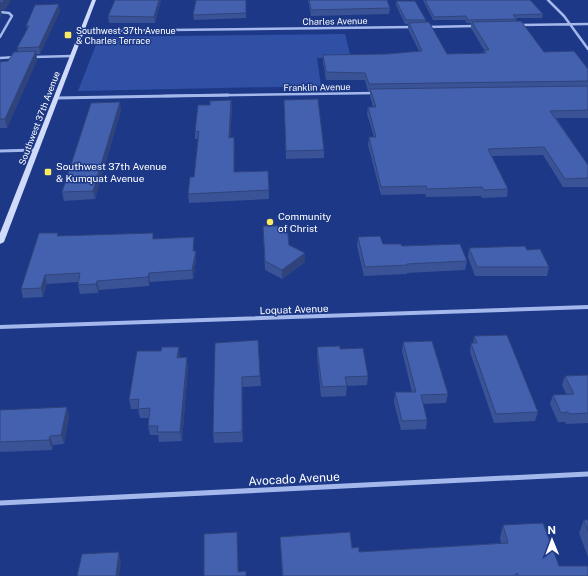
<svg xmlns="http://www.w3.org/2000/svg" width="588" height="576" font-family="'Public Sans',sans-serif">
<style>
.green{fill:#2f50a5}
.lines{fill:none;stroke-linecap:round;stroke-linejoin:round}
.minor-far3{stroke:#a4b8ec;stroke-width:2.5}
.minor-far2{stroke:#a4b8ec;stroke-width:3}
.minor-far1{stroke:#a4b8ec;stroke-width:4}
.minor{stroke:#a4b8ec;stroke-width:5}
.secondary{fill:#d0dbf9;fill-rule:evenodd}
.wall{fill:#3a5397}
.shaded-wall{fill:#30447b}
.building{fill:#4461b0;stroke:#30447b}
.poi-dot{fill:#fceb61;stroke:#1c3887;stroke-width:1.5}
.labels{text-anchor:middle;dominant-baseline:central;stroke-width:3;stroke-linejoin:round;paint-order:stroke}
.far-street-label{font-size:9px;fill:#fff;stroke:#1c3887}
.far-poi-label{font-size:9px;fill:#fff;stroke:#1c3887;text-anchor:start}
.poi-label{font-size:10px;fill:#fff;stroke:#1c3887;text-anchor:start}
.street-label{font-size:10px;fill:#fff;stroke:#1c3887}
.near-street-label{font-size:12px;fill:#fff;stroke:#1c3887}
</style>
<rect width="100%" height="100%" fill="#1c3887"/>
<path class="green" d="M345,34L351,58H317L321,86L78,91L99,37Z"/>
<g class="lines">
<path class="minor-far3" d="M548,0L564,16L588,49
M0,12L9,13L12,16L0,37
M520,25L588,24
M426,27L476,26
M82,31L414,27
M33,57L73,56
M0,58L16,57
M164,96L376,93"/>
<path class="minor-far2" d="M56,98L228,95
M0,151L36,150"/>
<path class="minor-far1" d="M0,327L588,307"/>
<path class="minor" d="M0,503L588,474"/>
<path class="secondary" d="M92,0H96L4,242L0,244V233Z"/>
</g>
<path class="wall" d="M115,0H161L155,23H109L108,16Z
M246,0V18L194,20L193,15Z
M308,0H387L390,8L389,14L311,16Z
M423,0H530L543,14L542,18H516L517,19L516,21L544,52L588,69V118H556L588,165V187H563L543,155L492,156L508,189L507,197L482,198L481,196L426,197L425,194L381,195L368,145L369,137H374L367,114L368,107H373L370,96V91H368L365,80H326L323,62V55L387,54L419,51L408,29V24H405L396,5V1L426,20V22L447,54H483L484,50L471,28V23H467L465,20H433Z
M60,11L40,54H36L37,60L7,128H0V62L8,61L18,52L17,48L27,29L26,26Z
M231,100L232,108L230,138L234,137V172L268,171L269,199L189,203L188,194L194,177L198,139H195V132L210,105Z
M284,100L324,150V158L286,159Z
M121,110L95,199L64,201L62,192Z
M263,226L289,245L305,253V262L282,279L265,270Z
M59,236L154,239L194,237V251L196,260L193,279L150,282L149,286L99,290L98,293L80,294L78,285V282L47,284L43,297L23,298L21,289Z
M358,237L383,244L402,246L467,261L465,270L407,273V274L364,276L357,246Z
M469,248L527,250L549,267L547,276H475L468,257Z
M474,336L538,412L535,421L494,423L470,352L471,343H473Z
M258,340L261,386L242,387L243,442L214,443L213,433Z
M403,342L448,394L446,403L423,404L427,420L426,429L401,430L394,402L395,392H412L402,351Z
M317,347L340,349L368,376L367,385L347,386L346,396L321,397L317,356Z
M180,357V358L188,367L182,441L159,442L158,435H150L148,426L149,418H140L138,409H131L129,400Z
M588,375V423L566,424L565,422H558L550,404L553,395L566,394L562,385L565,376Z
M0,410L69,416L64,444L53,445L52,450L0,452Z
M584,520H588V557L579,533Z
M503,525L559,566L588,576H282L280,537L352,548L359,552L501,543L500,538Z"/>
<path class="shaded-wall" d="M4,0H11L5,10H1L2,15L0,18V3Z
M159,0H161L155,23L154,17Z
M59,4L60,11L40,54L39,47Z
M36,51L37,60L7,128L5,119Z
M231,100L232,108L230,145L229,138Z
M120,102L121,110L95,199L93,191Z
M234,137L235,145L234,180Z
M194,237V259L196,251V260L193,279L192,270Z
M305,253V262L282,279V270Z
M149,273L150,282L149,286L148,277Z
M45,275L47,284L43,297L41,288Z
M97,281L99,290L98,293L96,284Z
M179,347L180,357L178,367L177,358Z
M187,357L188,367L182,441L180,432Z
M242,377V387L243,442L242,432Z
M67,407L69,416L64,444L61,435Z
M50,436L53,445L52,450L49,440Z
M237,532L238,546L239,576L238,572Z
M119,552L121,562L119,576H116Z"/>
<path class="building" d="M0,0H4L3,2L0,3Z
M115,0H159L154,17L108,16Z
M196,0H246V13L193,15Z
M309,0H387L390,8L311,10Z
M425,0H530L543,14L513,15L517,19L468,20L466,16L434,17Z
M396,1H415L426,20H406Z
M59,4L39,47L17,48L29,26H26L35,5Z
M521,21L544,52L574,51L588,69V81L369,84L365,73L326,72L323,55L387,54L422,51L409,23L429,22L447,54L486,53L484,50H489L472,22Z
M36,51L5,119H0V62L8,61L14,52Z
M588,86V110L550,111L588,165V178L565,179L544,147L488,149L508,189L484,190L482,187L427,189L426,186L381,187L369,137H376L368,107H376L370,89Z
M318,99L324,150L286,151L284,100Z
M231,100L229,138L234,137V172L268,171L269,190L188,194L190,177H194L199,131L195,132L198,105H210V101Z
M120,102L93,191L62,192L91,103Z
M263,226H287L289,245L305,253L282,270L265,261Z
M39,233H58L57,236L153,233V239L194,237L193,251H196L192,270L149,273L148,277L97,281L96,284L78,285L80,273L45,275L41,288L21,289Z
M380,236L383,244H401L402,246L460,244L467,261L407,264L408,265L365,267L358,237Z
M525,246L527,250L540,249L549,267H477L469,248Z
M507,335L538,412L496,414L471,343H477L474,336Z
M258,340L260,376L242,377V432L213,433L215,343Z
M432,341L448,394L421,395L427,420L402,421L395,392H416L403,342Z
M340,346V349L363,348L368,376L345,377L347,386L322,387L317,347Z
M162,347H179L177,358L187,357L180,432H157L158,426H148L150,408L138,409L139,399L129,400L137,351H161Z
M588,375V413L569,414L568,412L561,413L553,395L574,394L565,376Z
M67,407L61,435L50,436L49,440L0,442V410Z
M584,520H588V531Z
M543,523L559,566H588V576H518L517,573L514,576H283L280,537L350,532L352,548L359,547V552L508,543L503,525Z
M237,532L238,572L246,571V576H204V534Z
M119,552L116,576H77L82,554Z"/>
<g class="poi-dot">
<rect x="64" y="31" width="8" height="8" rx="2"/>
<rect x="44" y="168" width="8" height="8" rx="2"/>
<circle cx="270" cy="222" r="4"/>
</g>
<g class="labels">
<g class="far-street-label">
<text transform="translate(335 21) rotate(-1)">Charles Avenue</text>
<text transform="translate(317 87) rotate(-1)">Franklin Avenue</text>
<text transform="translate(39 118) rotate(-69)">Southwest 37th Avenue</text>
</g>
<g class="far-poi-label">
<text x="76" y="30">Southwest 37th Avenue<tspan x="76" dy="10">&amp; Charles Terrace</tspan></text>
</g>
<g class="poi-label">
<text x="56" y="166">Southwest 37th Avenue<tspan x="56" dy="12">&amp; Kumquat Avenue</tspan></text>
<text x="278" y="216">Community<tspan x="278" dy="12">of Christ</tspan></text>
</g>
<g class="street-label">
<text transform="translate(294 309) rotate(-2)">Loquat Avenue</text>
</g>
<g class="near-street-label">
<text transform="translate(294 479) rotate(-3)">Avocado Avenue</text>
</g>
</g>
<g transform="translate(552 540) rotate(359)" stroke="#1c3887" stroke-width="3" paint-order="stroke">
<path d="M0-3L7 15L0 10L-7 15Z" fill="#ffffff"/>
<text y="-6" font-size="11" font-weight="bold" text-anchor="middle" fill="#ffffff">N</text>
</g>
</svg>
